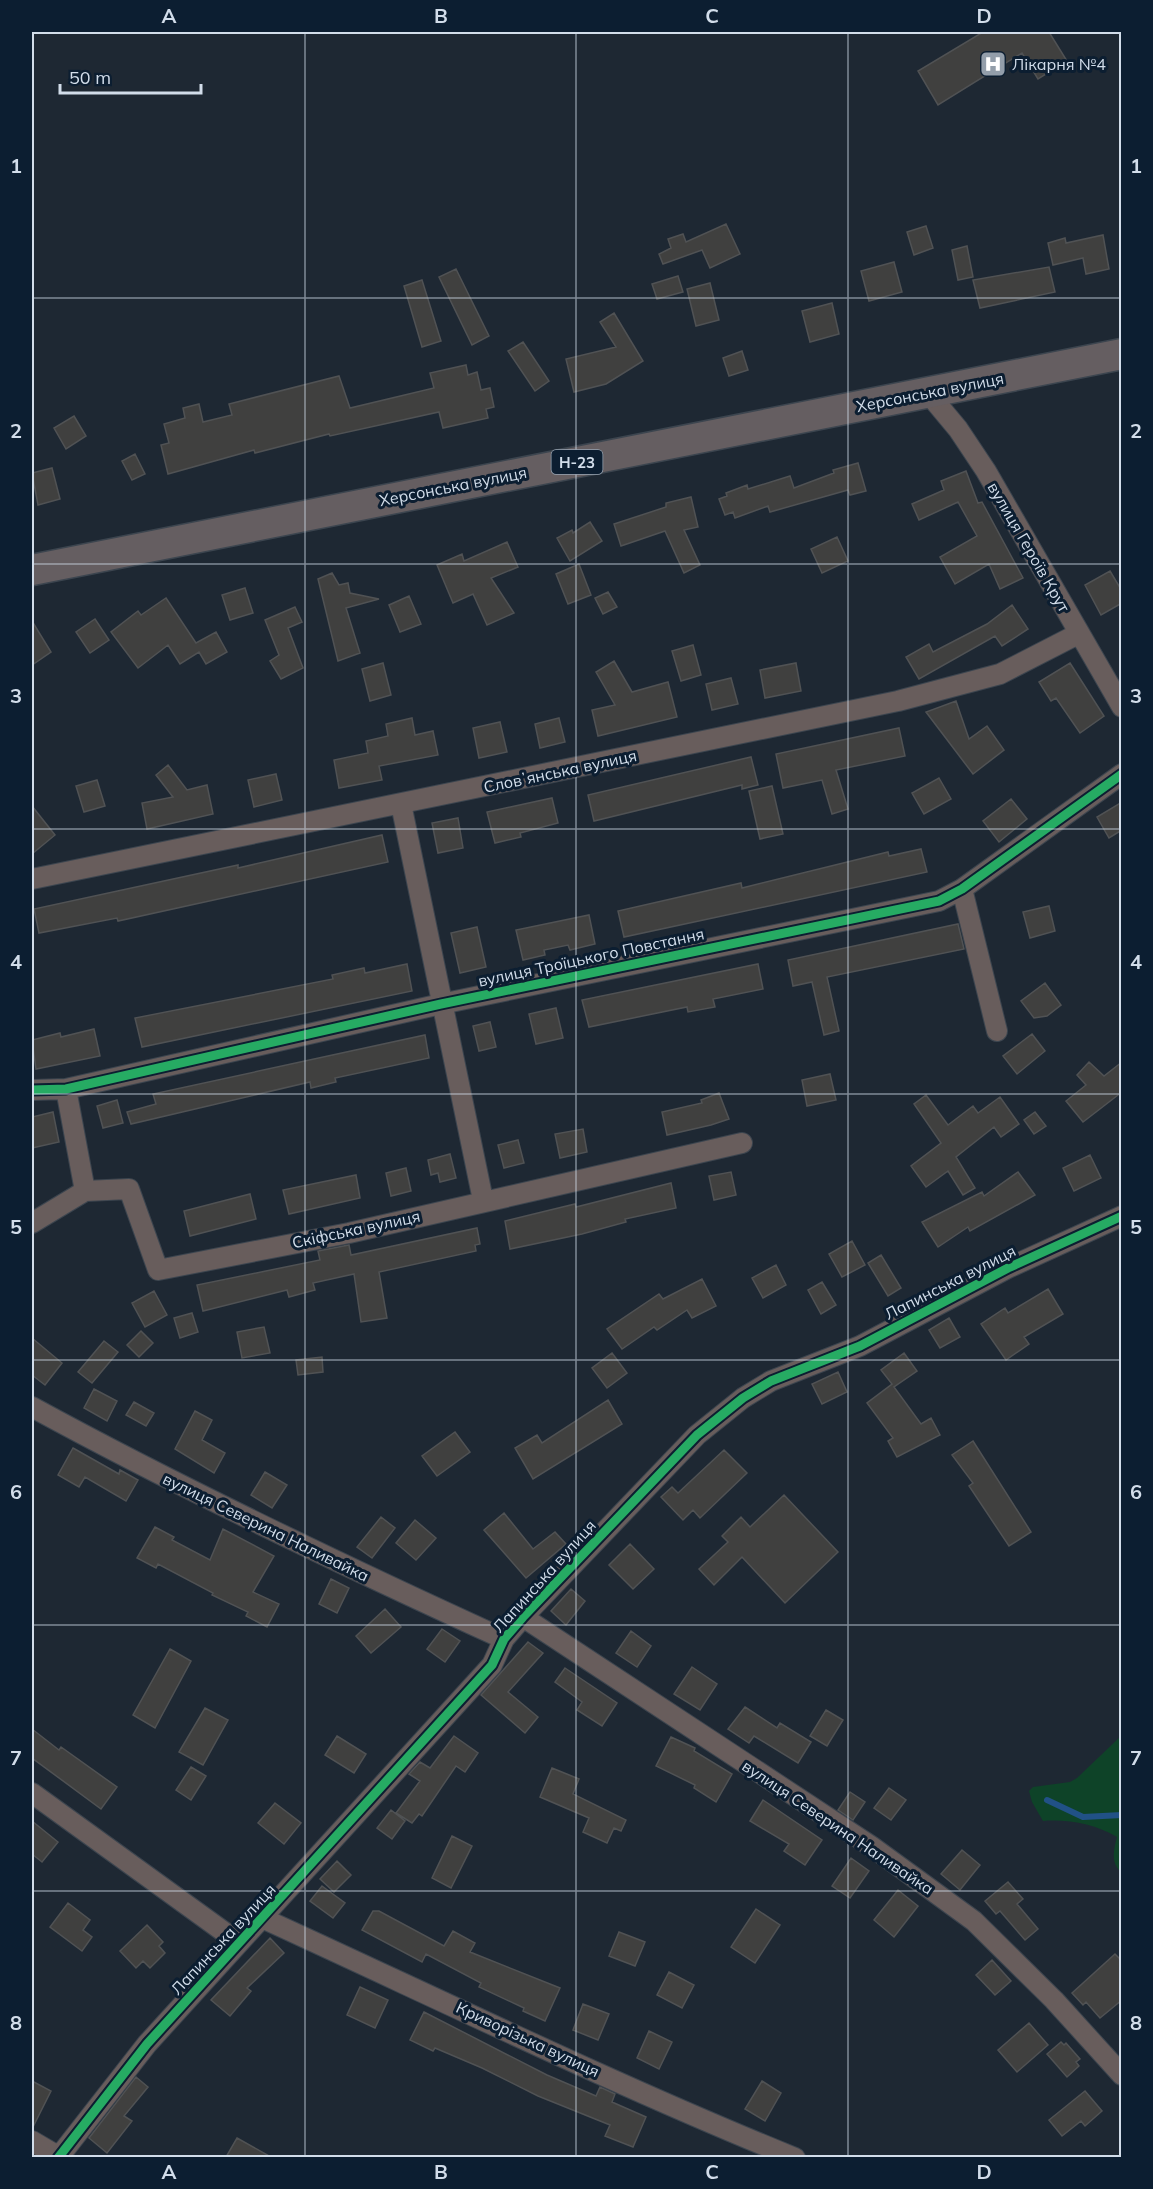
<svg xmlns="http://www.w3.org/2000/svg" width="1153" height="2189" font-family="Mulish,sans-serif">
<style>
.green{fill:#0e4328}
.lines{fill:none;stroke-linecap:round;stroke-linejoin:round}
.stream{stroke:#215186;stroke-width:6}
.building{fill:#40403f;stroke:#505254;stroke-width:1.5}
.street-casing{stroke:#3c454f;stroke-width:22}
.primary-casing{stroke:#3c454f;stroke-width:33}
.street{stroke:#685d5c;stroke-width:20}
.primary{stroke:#655e61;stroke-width:30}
.cycleway-casing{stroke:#0c1e31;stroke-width:13}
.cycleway{stroke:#26ab63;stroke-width:9}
.grid{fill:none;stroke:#d2ddea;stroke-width:1.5;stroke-opacity:0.55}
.labels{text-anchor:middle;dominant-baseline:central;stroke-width:6;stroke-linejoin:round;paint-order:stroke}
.shield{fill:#0c1e31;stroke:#97a4b2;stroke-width:1.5}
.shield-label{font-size:15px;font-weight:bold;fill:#d2ddea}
.poi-label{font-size:16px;fill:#d2ddea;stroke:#0c1e31;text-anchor:start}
.street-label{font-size:16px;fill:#d2ddea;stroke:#0c1e31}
.neatline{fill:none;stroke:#d2ddea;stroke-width:2}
.grid-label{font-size:20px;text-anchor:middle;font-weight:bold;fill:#d2ddea}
</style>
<rect width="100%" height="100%" fill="#1e2833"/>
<path class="green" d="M1121,1736V1872C1110,1863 1114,1848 1117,1837C1095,1824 1068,1819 1043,1821L1032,1802L1029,1791L1033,1787L1070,1782L1077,1778Z"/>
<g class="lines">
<path class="stream" d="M1047,1800L1083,1817L1122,1815"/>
</g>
<path class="building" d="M983,32H1049L1067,61L1038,79L1022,53L938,105L918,71Z
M726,224L740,254L710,268L702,250L663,264L659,254L671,248L668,239L683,234L686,242Z
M926,226L933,248L914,255L907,232Z
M1103,235L1109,269L1086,274L1083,258L1053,265L1048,243L1065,238L1066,243Z
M967,246L973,277L958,280L952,250Z
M894,262L902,292L869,301L861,271Z
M1049,267L1055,292L980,308L973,280Z
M456,269L489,336L472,345L439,277Z
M678,276L683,292L657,299L652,284Z
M422,280L441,341L422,347L404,286Z
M710,283L719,320L696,326L687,289Z
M832,303L839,334L810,342L802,311Z
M614,313L643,361L606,384L574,392L566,359L616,347L600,322Z
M523,342L549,381L535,391L508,351Z
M742,351L748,370L729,376L723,358Z
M466,365L468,375L477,372L481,390L490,388L494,407L486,409L488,418L443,428L439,412L330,436L329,434L255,453L254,450L168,474L161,445L169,443L164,424L185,418L183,408L199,404L203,422L232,415L229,404L339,376L350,408L434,388L430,373Z
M74,416L86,436L66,449L54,428Z
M135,454L145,474L132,480L122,461Z
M858,463L866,491L850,495L848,490L770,512L768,506L735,518L733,512L725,515L719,499L727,496L726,493L747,485L748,489L790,476L794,488L834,473L833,470Z
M52,468L60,499L38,505L32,473Z
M966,471L978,503L982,502L1023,578L1000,589L989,564L955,584L940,557L977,536L958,502L919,520L912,504L944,490L941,481Z
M691,497L698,527L684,530L700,565L684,573L665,531L621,546L614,524L666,507V503Z
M590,522L602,541L570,561L557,538L572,530L573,533Z
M837,537L848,561L822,573L811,549Z
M507,542L518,567L491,578L514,613L487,625L473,594L453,603L437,565L462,554L464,561Z
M579,564L591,595L568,604L556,574Z
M1110,571L1122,591V603L1101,615L1085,585Z
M332,573L339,585L348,583L350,593L379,599L346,608L360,653L338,661L318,579Z
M245,588L253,613L230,620L222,595Z
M608,592L617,607L603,614L595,598Z
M409,596L421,624L400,632L389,605Z
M166,598L196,643L216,632L227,652L206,664L199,652L180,664L168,645L138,668L111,632L138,611L141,615Z
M1012,605L1028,629L1002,646L995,636L919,679L906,657L929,644L933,652L987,624Z
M295,607L302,622L288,628L303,668L281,679L270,661L279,655L265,620Z
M95,619L109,640L90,653L76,632Z
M32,621L51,652L32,665Z
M693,645L701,675L681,681L672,651Z
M614,661L632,692L668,682L677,717L598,736L592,710L615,705L596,672Z
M383,663L391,695L370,701L362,669Z
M796,663L801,691L765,698L760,670Z
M1070,663L1104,716L1080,733L1056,698L1051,701L1039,682Z
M731,678L738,704L712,710L706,684Z
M956,701L969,739L987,726L1004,750L973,774L926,712Z
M412,718L415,735L433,731L438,755L379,766L382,780L339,788L334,760L368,753L366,741L388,736L386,724Z
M559,718L565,742L540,748L535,724Z
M500,722L507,752L479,758L473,728Z
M899,728L905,756L836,770L848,809L832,814L822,780L783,788L776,754Z
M751,757L758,785L742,789V785L594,821L588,795Z
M168,765L187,790L207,785L213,814L147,829L142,803L173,797L156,775Z
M276,774L282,800L254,807L248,780Z
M939,778L951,799L924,814L912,793Z
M97,780L105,806L84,812L76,786Z
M772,786L783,834L760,839L749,791Z
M552,798L558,823L520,833L521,837L495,843L487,812Z
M1011,799L1027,819L999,842L983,821Z
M1122,802V830L1109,838L1097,817Z
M32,806L55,835L32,854Z
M458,818L463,848L438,853L432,823Z
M382,835L388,862L118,921L117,918L39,933L34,909L238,865V868Z
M921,849L927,872L624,937L618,911L741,883L742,888L888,852L889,856Z
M1049,906L1055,931L1030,938L1023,912Z
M589,915L595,944L570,950L568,945L544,950L545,955L523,960L516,930Z
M958,924L964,949L827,977L839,1031L824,1035L812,982L793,986L788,960Z
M477,927L486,967L460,973L451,933Z
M407,964L412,991L142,1047L135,1018L333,979L332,975L364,968L365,973Z
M758,964L763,989L713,999L715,1007L688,1012L687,1007L589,1027L582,1000Z
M1045,983L1061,1005L1047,1016L1034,1018L1021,1001Z
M556,1008L563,1038L536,1044L529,1014Z
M490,1022L496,1047L479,1051L473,1026Z
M94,1029L100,1056L36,1069L32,1040L60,1033L61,1037Z
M1032,1034L1045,1051L1017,1074L1003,1056Z
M425,1035L429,1058L335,1078L336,1082L311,1088L310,1082L131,1124L127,1112L156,1104L153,1094Z
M1089,1062L1104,1076L1122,1062V1092L1083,1122L1066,1101L1086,1085L1077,1075Z
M830,1074L836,1100L807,1106L802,1080Z
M719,1093L729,1119L711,1125L667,1135L662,1112L702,1103L701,1100Z
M926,1095L948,1125L973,1106L978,1113L1000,1097L1019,1124L1001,1137L994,1127L956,1157L975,1188L963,1195L948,1171L926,1187L911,1166L941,1143L914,1104Z
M117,1100L123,1123L103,1128L97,1106Z
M53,1112L59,1142L32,1148V1117Z
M1035,1112L1046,1126L1034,1134L1024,1120Z
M583,1129L587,1152L560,1158L555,1134Z
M518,1140L524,1163L504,1168L498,1145Z
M450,1154L456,1178L440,1182L438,1173L431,1175L428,1160Z
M1090,1155L1101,1178L1074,1191L1063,1168Z
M406,1168L411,1191L391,1196L386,1173Z
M731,1172L736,1195L714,1200L709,1176Z
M1018,1172L1035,1195L970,1231L968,1227L938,1247L922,1222L982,1192L984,1196Z
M356,1175L360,1198L289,1214L283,1190Z
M671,1183L676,1208L625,1219L626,1222L582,1234L510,1249L505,1221L575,1204L576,1207Z
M250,1194L256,1219L190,1236L184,1211Z
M477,1228L480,1244L475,1245L476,1251L379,1272L387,1318L361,1322L354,1274L313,1283L315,1290L289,1297L287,1290L203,1311L197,1285L320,1260L318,1251L349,1245L351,1255Z
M852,1241L865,1265L842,1277L829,1254Z
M881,1255L901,1288L888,1296L868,1263Z
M776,1265L786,1285L763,1298L752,1278Z
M702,1279L716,1306L692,1318L687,1310L657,1330L654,1327L622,1349L607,1329L659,1294L663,1299Z
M822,1282L836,1305L821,1314L808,1290Z
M1048,1289L1063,1314L1024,1337L1029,1344L1006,1360L981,1324L1005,1308L1008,1313Z
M154,1291L167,1315L145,1327L132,1303Z
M192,1313L198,1332L180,1338L174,1318Z
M949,1318L960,1337L940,1348L929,1330Z
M264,1327L270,1353L242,1358L237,1332Z
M141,1331L153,1343L139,1357L127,1345Z
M32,1338L62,1363L45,1385L32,1375Z
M104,1341L118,1352L92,1383L78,1372Z
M612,1353L627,1373L607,1388L592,1368Z
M904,1353L917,1371L894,1387L921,1424L931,1418L940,1435L897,1457L888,1441L893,1438L867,1403L892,1384L881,1370Z
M322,1357L323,1372L298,1375L296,1360Z
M838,1372L847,1392L822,1404L812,1384Z
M94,1389L117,1401L107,1421L84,1408Z
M608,1400L622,1424L533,1479L515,1448L537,1435L542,1443Z
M134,1402L154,1413L146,1426L126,1415Z
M195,1411L212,1420L202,1440L225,1453L214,1473L175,1449Z
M455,1432L470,1452L437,1476L422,1456Z
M973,1441L1031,1532L1009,1546L969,1486L973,1483L952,1455Z
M73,1448L119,1474L120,1470L138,1480L126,1501L85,1477L79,1487L58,1475Z
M724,1450L747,1473L700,1518L693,1510L683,1520L661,1497L672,1487L678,1493Z
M265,1472L287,1485L272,1508L251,1495Z
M784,1495L838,1552L785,1603L742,1557L714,1585L699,1569L728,1542L722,1536L741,1517L750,1527Z
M504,1513L533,1549L555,1532L566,1544L526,1578L484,1530Z
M381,1517L395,1528L372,1558L357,1547Z
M415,1520L436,1538L416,1560L396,1543Z
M155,1527L174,1537L172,1540L210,1560L223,1529L274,1556L253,1592L279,1604L267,1627L246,1616L248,1612L212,1595L213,1593L158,1564L156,1568L137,1558Z
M630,1544L654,1569L633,1589L609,1565Z
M331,1579L349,1588L337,1613L319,1604Z
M571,1589L585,1601L566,1625L551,1611Z
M385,1609L401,1627L371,1653L356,1636Z
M442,1629L460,1641L445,1662L427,1649Z
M631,1631L651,1646L637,1667L616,1653Z
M528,1642L543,1653L508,1692L538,1717L525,1733L481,1695Z
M170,1649L191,1661L155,1728L133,1715Z
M692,1667L717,1684L700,1710L674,1694Z
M565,1668L617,1703L602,1726L577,1710L582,1702L555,1682Z
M745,1707L777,1728L780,1723L811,1742L798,1763L754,1736L749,1743L728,1729Z
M205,1708L228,1720L203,1765L179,1752Z
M826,1710L843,1720L827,1746L810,1736Z
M32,1729L59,1750L61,1747L117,1787L101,1809L32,1758Z
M337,1736L366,1754L354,1773L325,1755Z
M454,1736L478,1753L465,1772L456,1766L422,1816L419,1814L412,1823L396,1813L420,1781L409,1774L420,1762L430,1768Z
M671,1737L695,1748L694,1751L732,1774L716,1802L694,1788L695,1785L656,1766Z
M191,1767L206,1776L191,1800L176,1790Z
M552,1768L579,1779L573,1794L626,1820L621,1831L614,1828L607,1843L583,1832L589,1818L540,1797Z
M889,1788L906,1800L891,1820L874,1808Z
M850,1792L865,1802L853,1820L838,1810Z
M763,1800L822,1840L805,1865L784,1851L789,1844L750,1821Z
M275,1803L301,1823L284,1844L258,1823Z
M391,1810L405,1821L392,1839L377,1828Z
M32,1821L58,1842L42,1862L32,1854Z
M452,1836L472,1846L451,1888L432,1878Z
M962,1850L980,1865L960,1890L941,1874Z
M851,1858L869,1871L850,1898L832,1886Z
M337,1861L351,1875L334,1892L320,1879Z
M1008,1882L1023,1899L1017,1904L1038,1929L1025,1940L1000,1911L996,1914L985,1901Z
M322,1886L345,1903L333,1918L310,1901Z
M898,1890L918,1906L894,1937L874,1920Z
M68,1903L90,1920L83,1930L92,1937L82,1951L50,1927Z
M756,1909L780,1925L755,1963L731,1947Z
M373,1911H379L444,1946L453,1931L475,1943L470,1952L560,1988L545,2021L523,2011L524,2008L479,1987L481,1983L426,1954L422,1962L362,1930Z
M147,1925L163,1942L159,1946L165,1953L150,1968L143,1961L136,1968L120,1951Z
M619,1932L645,1942L635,1966L609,1956Z
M270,1938L284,1953L247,1988L251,1991L230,2016L211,2000Z
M1115,1954L1122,1961V2000L1100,2018L1086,2002L1083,2005L1072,1993Z
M992,1960L1011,1981L995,1995L976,1975Z
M669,1972L694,1985L682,2008L657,1995Z
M360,1987L388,2000L375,2028L347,2015Z
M583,2004L609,2014L598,2040L573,2030Z
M424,2012L547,2075L596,2096L600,2087L615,2094L612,2102L646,2117L633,2147L605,2136L610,2125L538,2096L482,2068L435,2048L433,2051L410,2040Z
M1029,2023L1048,2045L1017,2072L998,2050Z
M649,2031L672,2042L659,2069L637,2058Z
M1061,2042L1064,2045L1066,2043L1080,2059L1076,2062L1079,2066L1067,2077L1047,2054Z
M136,2077L148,2087L124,2116L132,2121L107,2153L89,2138Z
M32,2081L51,2091L32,2129Z
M762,2081L781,2093L765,2121L745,2109Z
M1085,2091L1102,2111L1085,2126L1081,2121L1062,2136L1049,2120Z
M237,2138L271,2157H226Z"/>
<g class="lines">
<defs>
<path id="street" d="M928,393L958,429L986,471L1122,707
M401,804L483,1200
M32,879L898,701L1000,674L1078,634
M962,889L997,1031
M66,1089L85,1191
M32,1090L66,1089L441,1004L939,901L962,889L1122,774
M32,1223L85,1191L129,1189L158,1270L349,1233L742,1143
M32,1407C186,1491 344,1566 504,1639
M523,1617L871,1846L974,1921L1054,2000L1122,2075
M32,1793L238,1942
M262,1918C439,1999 615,2085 795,2158
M32,2141L61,2158
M58,2158L147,2044L492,1665L504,1639L523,1617L697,1435L743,1398L771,1381L860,1346L1008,1268L1122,1216"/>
<path id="primary" d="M32,570L1122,354"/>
</defs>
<use href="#street" class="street-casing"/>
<use href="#primary" class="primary-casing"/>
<use href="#street" class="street"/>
<use href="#primary" class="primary"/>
<defs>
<path id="cycleway" d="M32,1090L66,1089L441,1004L939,901L962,889L1122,774
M58,2158L147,2044L492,1665L504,1639L523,1617L697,1435L743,1398L771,1381L860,1346L1008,1268L1122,1216"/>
</defs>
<use href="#cycleway" class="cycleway-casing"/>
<use href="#cycleway" class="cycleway"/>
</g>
<path class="grid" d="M305,32V2158M576,32V2158M848,32V2158M32,298H1122M32,564H1122M32,829H1122M32,1094H1122M32,1360H1122M32,1625H1122M32,1891H1122"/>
<defs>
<symbol id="hospital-square" viewBox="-11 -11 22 22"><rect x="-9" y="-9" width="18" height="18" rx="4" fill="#939eaa" stroke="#0c1e31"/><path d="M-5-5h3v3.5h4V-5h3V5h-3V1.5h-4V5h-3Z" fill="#fff"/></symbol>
</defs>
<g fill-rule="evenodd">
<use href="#hospital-square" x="978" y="49" width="30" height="30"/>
</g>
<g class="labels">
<rect class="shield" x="551.5" y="450" width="51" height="24" rx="4.5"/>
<g class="shield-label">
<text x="577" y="462">Н-23</text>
</g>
<g class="poi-label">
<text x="1012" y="64">Лікарня №4</text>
</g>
<g class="street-label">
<text transform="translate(930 392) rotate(-11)">Херсонська вулиця</text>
<text transform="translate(453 486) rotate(-11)">Херсонська вулиця</text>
<text transform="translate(1029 547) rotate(60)">вулиця Героїв Крут</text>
<text transform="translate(560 771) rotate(-12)">Словʼянська вулиця</text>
<text transform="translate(591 957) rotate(-12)">вулиця Троїцького Повстання</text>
<text transform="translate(356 1229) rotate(-12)">Скіфська вулиця</text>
<text transform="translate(950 1282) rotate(-27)">Лапинська вулиця</text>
<text transform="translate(266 1527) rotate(26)">вулиця Северина Наливайка</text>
<text transform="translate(544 1576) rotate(-48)">Лапинська вулиця</text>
<text transform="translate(838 1827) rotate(34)">вулиця Северина Наливайка</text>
<text transform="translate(223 1939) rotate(-47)">Лапинська вулиця</text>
<text transform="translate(528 2039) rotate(25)">Криворізька вулиця</text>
</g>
</g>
<rect width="1153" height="2189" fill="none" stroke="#0c1e31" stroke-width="66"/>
<path d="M60 84v9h141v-9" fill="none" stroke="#d2ddea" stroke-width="3"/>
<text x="69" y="84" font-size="18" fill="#d2ddea" stroke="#0c1e31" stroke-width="4.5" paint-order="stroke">50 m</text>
<rect x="33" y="33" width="1087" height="2123" class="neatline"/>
<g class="grid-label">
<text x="169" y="23">A</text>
<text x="441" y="23">B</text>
<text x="712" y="23">C</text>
<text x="984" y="23">D</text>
<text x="16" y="173">1</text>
<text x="1136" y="173">1</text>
<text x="16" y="438">2</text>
<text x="1136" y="438">2</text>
<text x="16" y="703">3</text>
<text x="1136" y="703">3</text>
<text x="16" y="969">4</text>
<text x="1136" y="969">4</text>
<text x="16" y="1234">5</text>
<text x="1136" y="1234">5</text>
<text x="16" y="1499">6</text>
<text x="1136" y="1499">6</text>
<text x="16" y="1765">7</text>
<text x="1136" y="1765">7</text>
<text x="16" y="2030">8</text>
<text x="1136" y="2030">8</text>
<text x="169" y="2179">A</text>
<text x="441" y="2179">B</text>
<text x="712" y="2179">C</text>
<text x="984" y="2179">D</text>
</g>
</svg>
